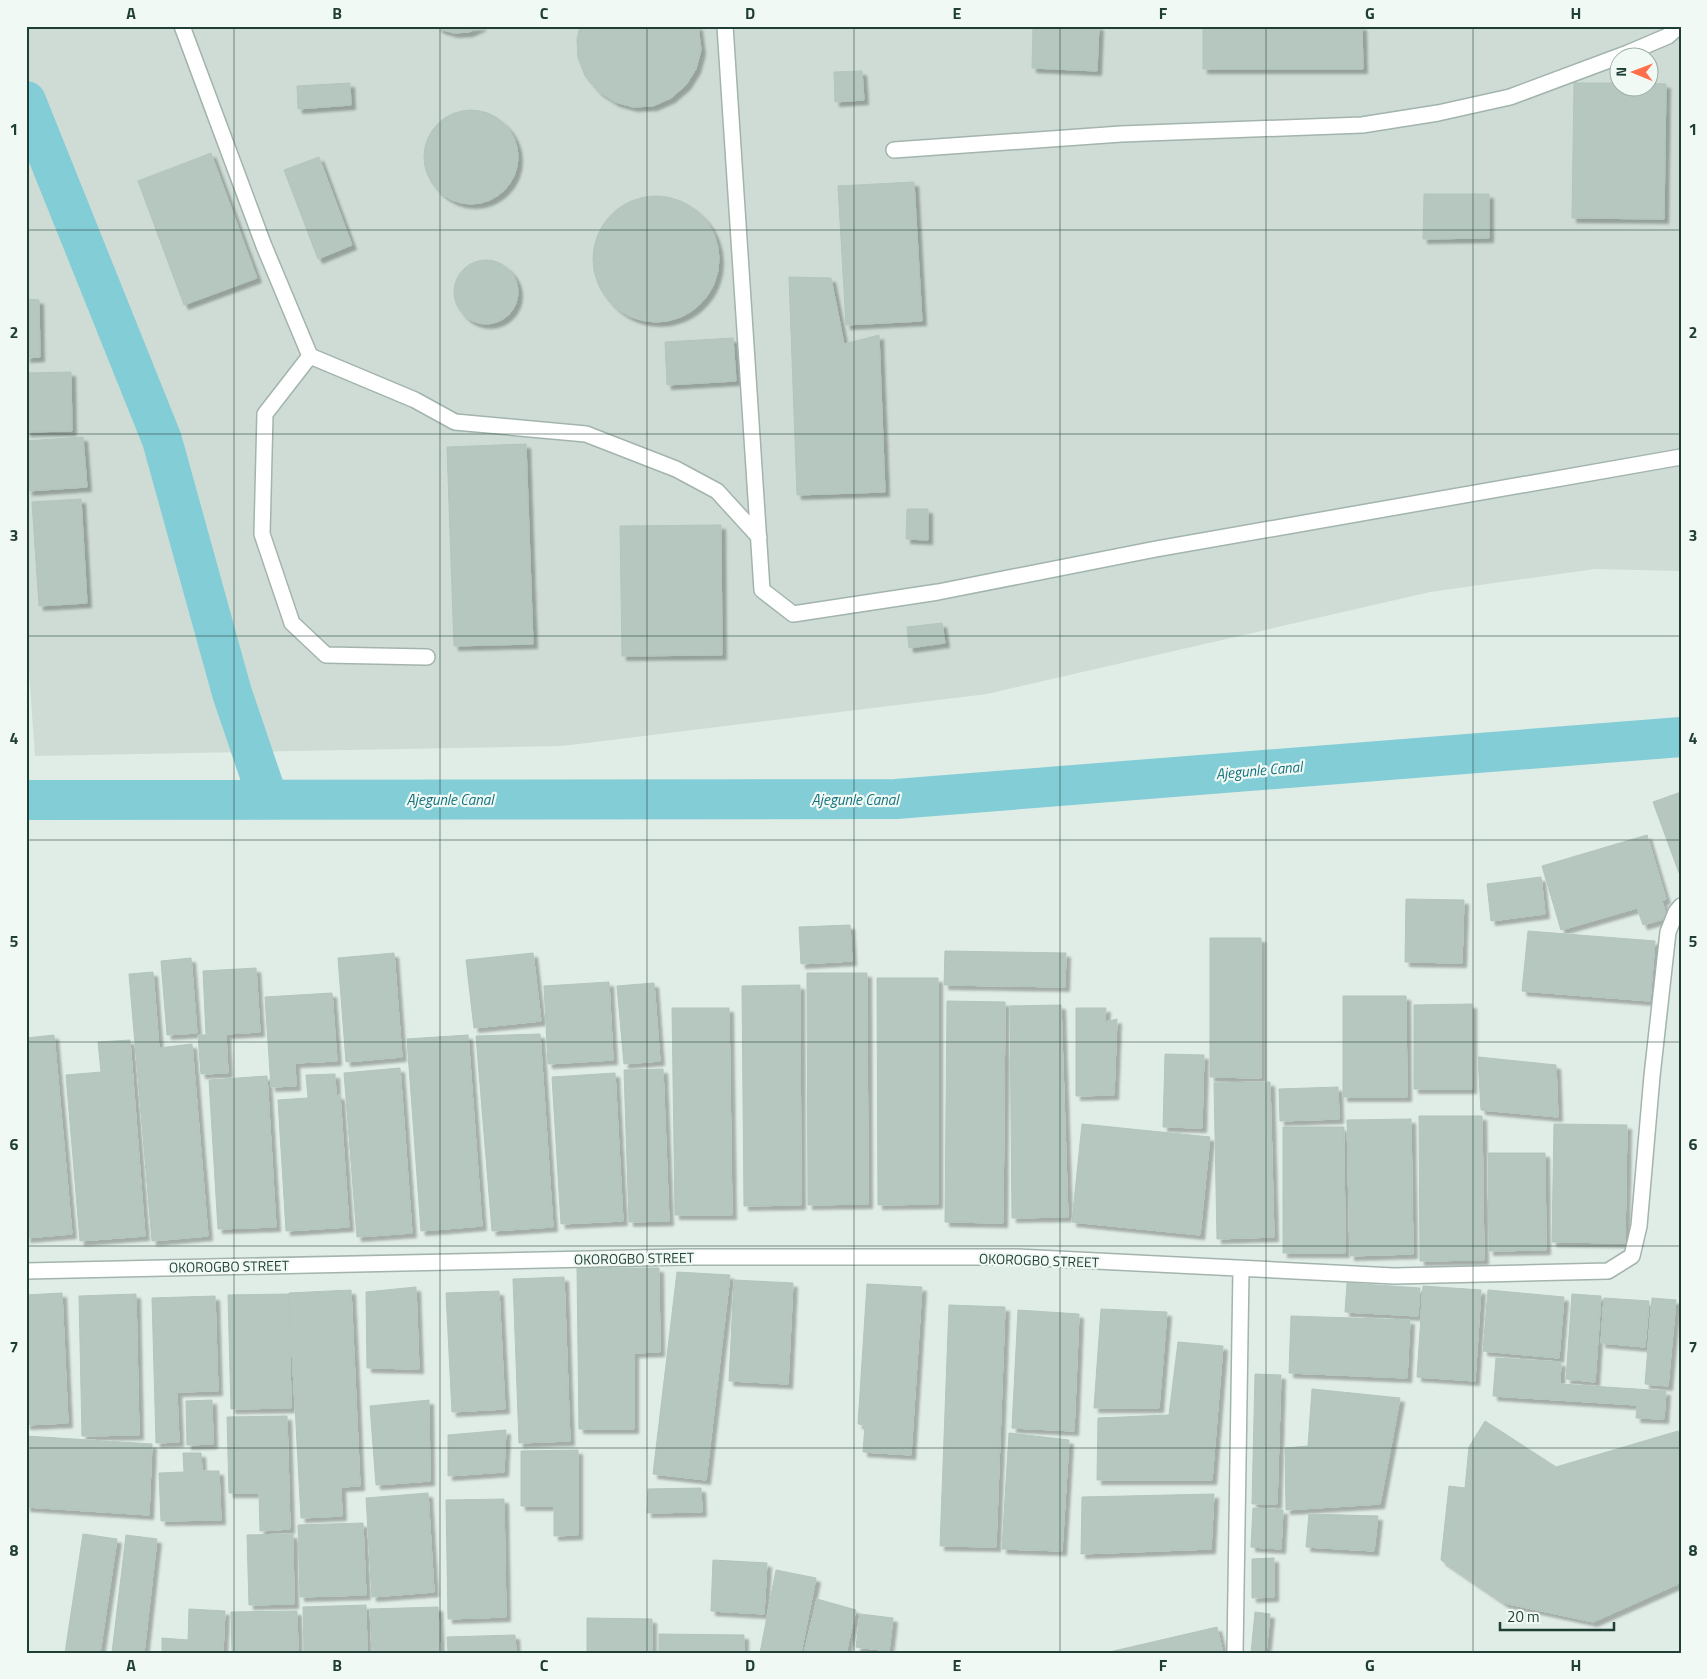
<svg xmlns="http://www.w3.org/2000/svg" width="1707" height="1679" font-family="'Titillium Web',sans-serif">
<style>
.built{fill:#cedcd5;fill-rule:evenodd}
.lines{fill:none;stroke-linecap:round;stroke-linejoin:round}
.canal{stroke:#83cdd7;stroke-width:40}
.building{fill:#b5c7bf;stroke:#b2c6bd;filter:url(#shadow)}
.lane-casing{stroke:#a2b4ad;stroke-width:18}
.street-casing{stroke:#a2b4ad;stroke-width:18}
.lane{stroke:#fff;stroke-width:15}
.street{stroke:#fff;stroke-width:15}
.grid{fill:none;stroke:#1f3e35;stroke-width:1;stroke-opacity:0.55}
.labels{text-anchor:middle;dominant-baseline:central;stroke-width:4.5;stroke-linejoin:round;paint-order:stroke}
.street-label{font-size:14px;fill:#1f3e35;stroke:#f1f9f4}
.water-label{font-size:15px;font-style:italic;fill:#14727f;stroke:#f1f9f4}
.neatline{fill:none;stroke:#1f3e35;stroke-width:2}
.grid-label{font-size:16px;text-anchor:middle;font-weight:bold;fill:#1f3e35}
</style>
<defs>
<filter id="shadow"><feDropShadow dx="4.5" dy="4.5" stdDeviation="1" flood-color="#0004"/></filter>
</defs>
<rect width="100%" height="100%" fill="#e0ece6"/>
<path class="built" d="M26,26H1681V571L1595,569L1430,592L987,694L562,746L35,756L26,629ZM1620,58H1650V88H1620Z"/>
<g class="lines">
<path class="canal" d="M26,101L162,440L232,693L268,799
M26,800L896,799L1681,737"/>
</g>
<path class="building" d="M436,26H482L469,32L454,33L440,29Z
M580,26H698L701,50L696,69L686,85L671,98L653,106L633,107L615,102L598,91L585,76L578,58L577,39Z
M1033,26H1099L1097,71L1032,68Z
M1203,26H1362L1363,69H1203Z
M862,71L864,100L835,102L834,72Z
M350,83L351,105L298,109L297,86Z
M1574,83H1620V88H1650V83L1666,84L1664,219L1572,218Z
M424 157a47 47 0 1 1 94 0a47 47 0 1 1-94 0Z
M211,153L257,278L184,305L138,181Z
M319,157L352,245L318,259L284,170Z
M914,182L922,321L846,325L838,186Z
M1424,194H1489V238L1423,239Z
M593 259a63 63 0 1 1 126 0a63 63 0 1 1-126 0Z
M454 292a32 32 0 1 1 64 0a32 32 0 1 1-64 0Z
M789,277L831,278L844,344L879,335L885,492L797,495Z
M26,299L39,300L40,357L26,358Z
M733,338L736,381L667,385L665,342Z
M71,372L72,431L26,432V373Z
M83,437L87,487L28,491L26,441Z
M526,444L533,644L454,646L447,447Z
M81,499L87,603L39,606L32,502Z
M907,509H928V540L906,539Z
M721,525L722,655L622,656L620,526Z
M942,623L945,643L909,648L907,627Z
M1681,792V872L1679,873L1653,802Z
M1647,835L1666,899L1662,901L1667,918L1643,925L1637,908L1561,930L1542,866Z
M1541,877L1545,914L1491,921L1487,884Z
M1406,899L1464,900L1462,963L1405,962Z
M850,925L852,961L801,964L799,927Z
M1528,931L1655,941L1650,1001L1522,991Z
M1210,938H1261V1078L1210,1077Z
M945,951L1066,953L1065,987L944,985Z
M394,953L402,1057L346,1062L338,958Z
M533,953L541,1021L474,1028L466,960Z
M191,958L197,1033L167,1035L161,961Z
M256,968L260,1032L226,1034L228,1073L201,1074L198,1035H206L203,971Z
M153,972L159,1048L192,1044L208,1236L152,1241L129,974Z
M807,973H867L868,1204L808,1205Z
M877,978H938V1204L878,1205Z
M609,982L613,1060L548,1064L544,986Z
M654,983L660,1061L624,1064L617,986Z
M800,985L801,1205L744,1206L742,986Z
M332,993L337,1061L295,1063L296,1086L271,1087L265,997Z
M1343,996H1406L1407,1097H1343Z
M947,1001L1005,1002L1003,1223L945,1222Z
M1472,1004V1089H1414V1005Z
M1061,1005L1068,1217L1012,1218L1010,1006Z
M672,1008H729L732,1215H675Z
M1076,1008H1106L1105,1022L1117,1019L1114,1095L1076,1096Z
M540,1034L553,1227L492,1231L476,1036Z
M54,1035L72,1234L26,1238V1038Z
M468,1035L482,1226L421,1231L407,1039Z
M130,1040L145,1236L80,1241L66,1075L101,1072L98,1042Z
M1165,1054L1204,1055L1202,1128L1163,1127Z
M1478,1057L1556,1065L1558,1117L1481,1110Z
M400,1068L412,1233L357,1237L344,1073Z
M663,1069L669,1221L629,1222L624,1070Z
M615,1073L623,1221L561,1224L552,1077Z
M335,1074L336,1096L340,1095L349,1227L286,1231L278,1100L308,1098L306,1075Z
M267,1076L276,1227L218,1229L209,1080Z
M1270,1082L1274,1237L1217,1239L1214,1083Z
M1338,1087L1339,1119L1280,1121L1279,1089Z
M1419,1116H1482L1484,1260L1420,1261Z
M1411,1119L1413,1254L1350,1256L1347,1120Z
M1082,1124L1210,1137L1200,1235L1072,1222Z
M1554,1124L1627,1125L1625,1243L1552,1242Z
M1283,1127H1344L1345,1253H1283Z
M1488,1153H1545L1546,1250L1489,1251Z
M577,1268H659L660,1352L634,1353V1429H579Z
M677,1272L730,1275L706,1480L653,1474Z
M564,1277L570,1441L519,1443L513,1279Z
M734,1280L793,1283L788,1384L729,1381Z
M1347,1283L1420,1288L1418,1316L1345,1312Z
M867,1284L922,1287L911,1455L863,1452L865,1425L858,1424Z
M1423,1286L1481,1290L1475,1381L1417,1377Z
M416,1287L419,1369L367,1368L366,1292Z
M351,1290L360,1486L341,1487L342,1516L301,1518L289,1293Z
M1488,1290L1564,1297L1559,1358L1483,1351Z
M499,1291L505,1409L452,1412L446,1293Z
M62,1293L68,1423L26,1425V1295Z
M136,1294L139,1435L82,1436L79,1296Z
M289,1294L291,1408L231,1409L228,1295Z
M1572,1294L1601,1296L1595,1382L1566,1379Z
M215,1296L218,1391L177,1392L179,1442L156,1443L152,1298Z
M1604,1298L1649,1301L1645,1347L1601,1343Z
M1652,1298L1676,1300L1668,1386L1645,1384Z
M949,1305L1005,1307L996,1547L940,1546Z
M1101,1309L1167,1312L1159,1408H1094Z
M1018,1310L1079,1314L1074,1431L1012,1428Z
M1291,1316L1410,1320L1407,1378L1289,1373Z
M1178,1342L1223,1346L1212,1480H1097L1098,1418L1169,1415Z
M1496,1358L1561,1362L1560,1384L1666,1391L1664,1419L1636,1418L1637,1405L1493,1396Z
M1255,1374L1281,1375L1277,1504H1252Z
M1312,1389L1400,1398L1380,1504L1286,1510L1285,1448L1308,1446Z
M212,1400L213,1444L187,1445L186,1401Z
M429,1400L430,1481L376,1485L370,1406Z
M287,1416L290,1529L260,1531L259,1493H229L227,1417Z
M1485,1421L1556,1467L1678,1431L1681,1440V1570L1678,1584L1593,1622L1504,1603L1441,1560L1449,1486L1465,1488L1469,1447Z
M506,1430L504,1472L448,1476V1435Z
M1009,1433L1069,1440L1062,1551L1002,1549Z
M26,1436L152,1444L149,1515L26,1507Z
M578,1450V1535L554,1536V1506H521V1451Z
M183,1453H201L202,1471H219L221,1520L161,1521L159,1473L184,1472Z
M701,1488L702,1512L647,1513L648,1489Z
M428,1493L434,1592L372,1597L366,1498Z
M1214,1494L1211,1549L1081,1554L1082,1497Z
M504,1499L506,1617L448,1619L446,1500Z
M1253,1508L1283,1510L1281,1549L1251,1547Z
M1309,1514L1378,1516L1374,1551L1306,1547Z
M363,1523L366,1595L300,1597L298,1525Z
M83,1534L117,1539L100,1653H65Z
M293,1534L294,1604L249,1605L247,1535Z
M126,1535L157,1539L144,1653H112Z
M1274,1558V1597L1252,1598V1559Z
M713,1560L767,1563L764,1614L711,1611Z
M776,1570L816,1578L801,1653H760Z
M817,1599L856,1610L846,1653H804Z
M366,1605L367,1653H304L303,1607Z
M438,1607L440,1653H372L370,1609Z
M189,1609L225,1611L223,1653H162V1638L188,1640Z
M297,1611L298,1653H232L231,1612Z
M1255,1612L1270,1614L1266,1653H1251Z
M860,1614L893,1618L889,1651L856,1647Z
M587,1618L652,1619V1653H587Z
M1217,1627L1223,1653H1105Z
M659,1634L744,1635V1653H659Z
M515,1635L516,1653H448L447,1637Z"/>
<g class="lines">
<defs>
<path id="lane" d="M182,26L264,246L310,356L415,400L455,422L586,434L676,469L717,491L759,537
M725,26L762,590L793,614L938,592L1156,549L1681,457
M894,150L1121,134L1362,125L1438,113L1510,97L1628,53L1668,36L1679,26
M310,356L265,414L262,534L292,623L326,655L427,657"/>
<path id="street" d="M26,1271L681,1257H1017L1394,1276L1608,1271L1632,1256L1639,1226L1652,1076L1668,932L1676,912L1681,906
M1235,1653L1241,1270"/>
</defs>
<use href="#lane" class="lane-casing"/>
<use href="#street" class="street-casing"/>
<use href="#lane" class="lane"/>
<use href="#street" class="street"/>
</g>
<path class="grid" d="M234,26V1653M440,26V1653M647,26V1653M854,26V1653M1060,26V1653M1266,26V1653M1473,26V1653M26,230H1681M26,434H1681M26,636H1681M26,840H1681M26,1042H1681M26,1246H1681M26,1448H1681"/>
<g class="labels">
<g class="street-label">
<text transform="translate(634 1258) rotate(-1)">OKOROGBO STREET</text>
<text transform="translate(1039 1260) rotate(2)">OKOROGBO STREET</text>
<text transform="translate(229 1266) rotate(-1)">OKOROGBO STREET</text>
</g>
<g class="water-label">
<text transform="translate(1259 770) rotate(-5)">Ajegunle Canal</text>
<text x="450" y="799">Ajegunle Canal</text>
<text x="855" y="799">Ajegunle Canal</text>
</g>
</g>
<rect width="1707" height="1679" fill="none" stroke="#f1f9f4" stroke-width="55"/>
<g transform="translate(1634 72) rotate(271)"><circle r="24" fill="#f1f9f4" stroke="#9daea8"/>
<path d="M0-4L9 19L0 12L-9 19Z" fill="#fe704c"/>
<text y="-8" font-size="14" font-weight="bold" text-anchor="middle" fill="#1f3e35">N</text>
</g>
<path d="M1500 1622v8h114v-8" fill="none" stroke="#1f3e35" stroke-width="2.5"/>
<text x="1507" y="1622" font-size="15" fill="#1f3e35" stroke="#f1f9f4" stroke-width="4" paint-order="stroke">20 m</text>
<rect x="28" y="28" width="1652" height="1624" class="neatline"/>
<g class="grid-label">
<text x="131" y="19">A</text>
<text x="337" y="19">B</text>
<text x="544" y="19">C</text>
<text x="750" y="19">D</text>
<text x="957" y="19">E</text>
<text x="1163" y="19">F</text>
<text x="1370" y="19">G</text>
<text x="1576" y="19">H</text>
<text x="14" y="135">1</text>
<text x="1693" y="135">1</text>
<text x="14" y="338">2</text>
<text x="1693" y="338">2</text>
<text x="14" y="541">3</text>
<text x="1693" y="541">3</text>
<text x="14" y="744">4</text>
<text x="1693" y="744">4</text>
<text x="14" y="947">5</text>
<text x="1693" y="947">5</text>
<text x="14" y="1150">6</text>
<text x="1693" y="1150">6</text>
<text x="14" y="1353">7</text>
<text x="1693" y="1353">7</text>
<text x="14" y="1556">8</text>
<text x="1693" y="1556">8</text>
<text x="131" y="1671">A</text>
<text x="337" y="1671">B</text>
<text x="544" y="1671">C</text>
<text x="750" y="1671">D</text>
<text x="957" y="1671">E</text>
<text x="1163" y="1671">F</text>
<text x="1370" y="1671">G</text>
<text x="1576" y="1671">H</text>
</g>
</svg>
